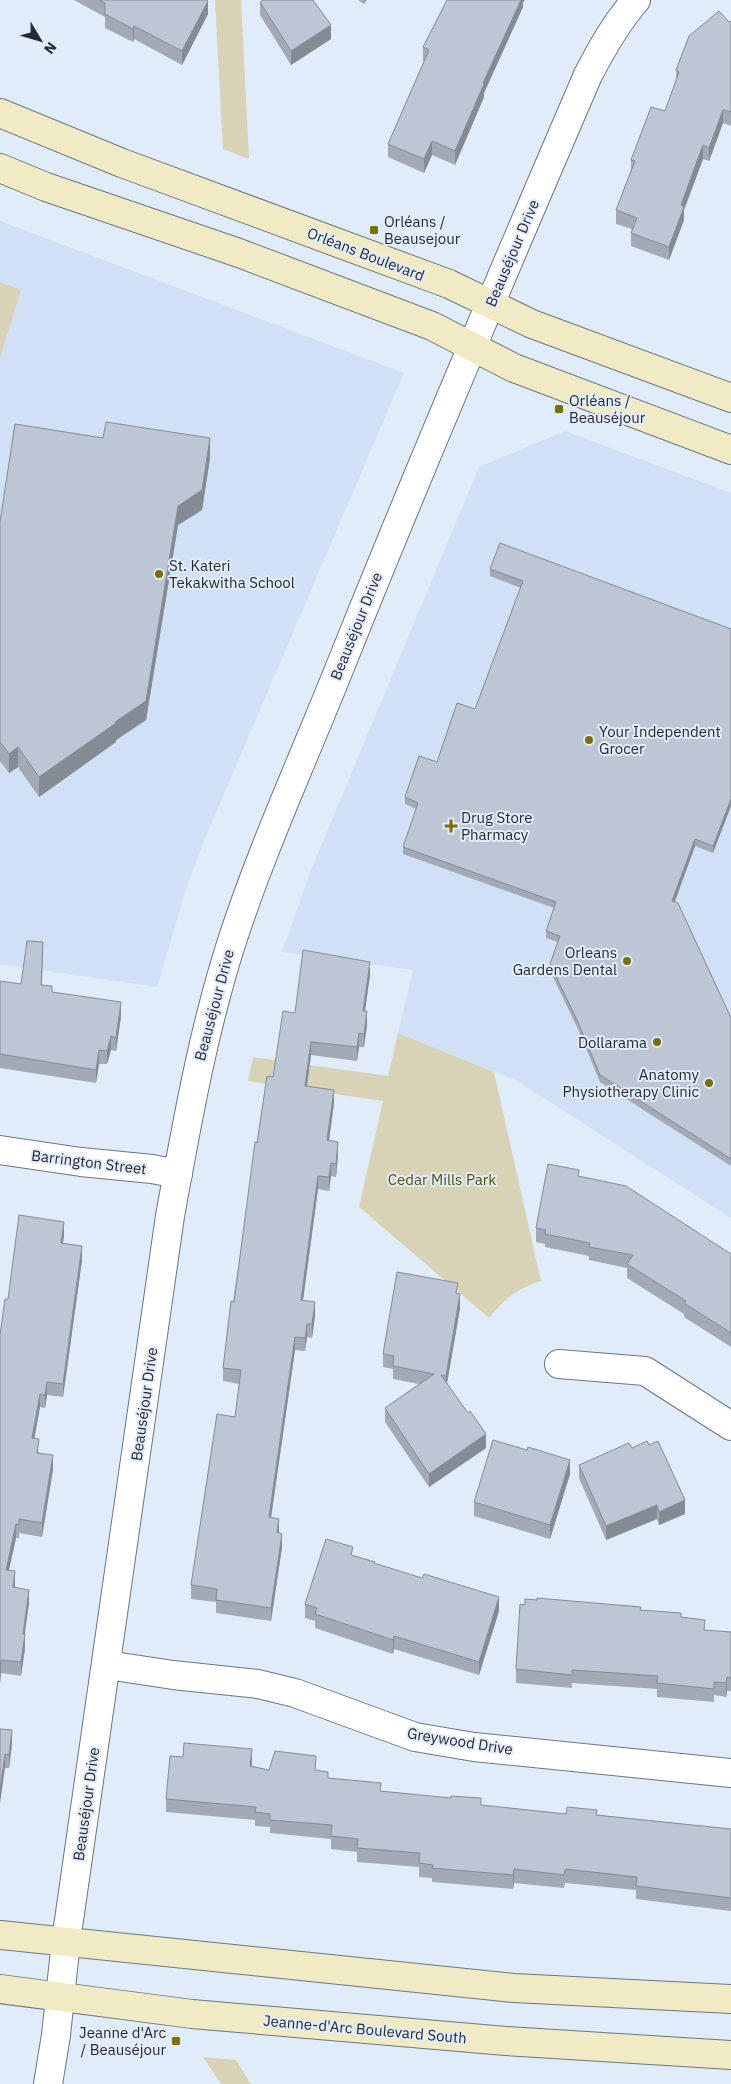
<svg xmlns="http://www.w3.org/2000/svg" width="731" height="2084" font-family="'IBM Plex Sans',sans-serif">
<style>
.built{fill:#d2e0f5}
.green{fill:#d8d3b7}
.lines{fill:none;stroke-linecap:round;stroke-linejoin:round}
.minor-casing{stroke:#6c7582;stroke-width:30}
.tertiary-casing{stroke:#6c7582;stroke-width:30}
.secondary-casing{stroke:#6c7582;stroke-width:30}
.minor{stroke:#fff;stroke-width:28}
.tertiary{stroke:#fff;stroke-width:28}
.secondary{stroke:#f1ebc5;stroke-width:28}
.wall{fill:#a2aab6}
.shaded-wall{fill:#848b94}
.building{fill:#bcc6d4;stroke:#848b94}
.poi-dot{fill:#7c6d09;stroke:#e1ecfa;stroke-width:2}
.labels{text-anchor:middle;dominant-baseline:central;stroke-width:4;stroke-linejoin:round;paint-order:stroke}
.poi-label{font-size:15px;fill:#272b30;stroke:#e1ecfa;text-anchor:start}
.street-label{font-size:15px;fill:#272b30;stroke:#e1ecfa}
.park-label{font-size:15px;fill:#574d0f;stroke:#e1ecfa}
</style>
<rect width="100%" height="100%" fill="#e1ecfa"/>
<path class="built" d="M0,221L404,373L206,836L187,886L157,987L0,964Z
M565,431L731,493V1218L517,1081L398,1033L413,970L282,952L311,870L479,467Z"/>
<path class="green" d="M215,0H241L249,159L223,149Z
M0,282L21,290L0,358Z
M398,1033L494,1072L541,1281C518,1288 504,1299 489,1318L359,1207L383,1101L248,1081L253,1057L388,1076Z
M203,2057L236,2060L251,2084H221Z"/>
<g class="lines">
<defs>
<path id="minor" d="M0,1150L81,1162L152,1169L178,1174
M559,1364L645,1371L731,1426
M107,1665L173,1675L258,1684L295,1693L415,1737L474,1747L731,1773"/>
<path id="tertiary" d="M48,2084L56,2035L66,1941L170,1216C187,1123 203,1031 232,941C263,846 305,755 342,662C421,465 504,270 588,75C602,48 616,23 636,0"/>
<path id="secondary" d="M0,113L122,163L449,284L532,324L731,398
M0,168L46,187L239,253L432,326L514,368L731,450
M0,1935L514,1988L731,1999
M0,1989L192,2014L506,2041L731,2055"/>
</defs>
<use href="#minor" class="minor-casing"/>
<use href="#tertiary" class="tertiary-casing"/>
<use href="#secondary" class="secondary-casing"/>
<use href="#minor" class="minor"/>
<use href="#tertiary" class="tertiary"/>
<use href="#secondary" class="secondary"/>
</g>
<path class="wall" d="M74,0H207L208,14L182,65L134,39L133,42L105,28V17Z
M358,0H367L364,4Z
M447,0H525L523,2V7L484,93V97L455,165L432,155L424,173L388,157V144L424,61H423V47Z
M260,2L331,39L291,65L260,15Z
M731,21V126L723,123L709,161L703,159L684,210V220L669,260L631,246V233L632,229L616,224V210L631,170V160L665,111L676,81V70Z
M210,458L202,510L178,525L146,720L116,740V742L39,797L18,767L9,773L0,761V522Z
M490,569L731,629L713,853L695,846L675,902L731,1018V1166L600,1082L577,1027L550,971V964L558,942L546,938V931L554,908L403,854V847L416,809L405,804V797L437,762L475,709L521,588L490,576Z
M43,956L42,985L52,992L121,1016L116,1051L111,1050L107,1064H99L96,1083L0,1068V981L21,984Z
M370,975L365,1011L367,1025L364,1047H359L357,1061L311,1055L307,1086L334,1103L329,1141L338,1155L336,1177L331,1176L329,1191L318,1189L303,1301L315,1316L312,1338L307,1337L305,1351L295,1350L271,1518L279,1533L282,1547L271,1621L216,1613V1602L191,1599V1585L235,1417L239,1384L223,1381V1368L257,1143L273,1077L295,1013Z
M579,1176L731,1254V1347L684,1317V1314L627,1278V1268L589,1260V1256L545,1247V1244L536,1242V1228Z
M64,1235L63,1243L82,1260L63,1397L47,1395L45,1408L40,1407L34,1438L39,1453L53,1469L42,1537L19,1533V1538H16L9,1570L15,1585V1588L29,1603L24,1634L25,1648L21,1676L1,1673L0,1684L8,1299Z
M458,1294L460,1308L447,1383L486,1448L429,1487L385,1422V1408L419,1384L393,1379V1369L383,1367V1354Z
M632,1448L685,1514L659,1525L657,1519L606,1540L579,1478V1465Z
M570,1474L550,1539L474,1516V1502Z
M353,1555L499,1611L479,1675L394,1649L393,1654L315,1628V1621L305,1618V1604Z
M525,1605L641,1610L681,1617L705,1630L731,1632V1691H727L726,1697L714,1695V1702L657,1697V1689L572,1683V1688L516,1683V1669Z
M0,1729L12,1744L9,1768H5Z
M252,1762V1767L269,1770L316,1771L328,1778L381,1791L481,1805L566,1814L597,1815L731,1829V1911L636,1899V1890L565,1883L564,1888L514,1883L513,1889L432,1882V1878L419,1877V1867L357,1862V1852L331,1849V1839L270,1833V1827L255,1826V1820L166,1812V1799Z"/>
<path class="shaded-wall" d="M521,0H525L523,2V7L484,93V97L455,165V151L483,83Z
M208,1V14L182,65V51Z
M331,25V39L291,65V51Z
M134,26V39L133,42V29Z
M723,110V123L709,161V148Z
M432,141V155L424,173V159Z
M703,145V159L684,210V220L669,260V247L681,205Z
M210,438V458L202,510L178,525L146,720L116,740V742L39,797V777L115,722L178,506Z
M18,747V767L9,773V754Z
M731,799V806L713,853V846Z
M695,839V846L672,908V901Z
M370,962V975L363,1024V1011Z
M121,1002V1016L116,1051V1038Z
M367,1011V1025L364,1047V1034Z
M359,1033V1047L357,1061V1047Z
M111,1036V1050L107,1064V1051Z
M311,1042V1055L305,1099V1086Z
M99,1050V1064L96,1083V1070Z
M334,1090V1103L327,1154V1140Z
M338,1142V1155L336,1177V1164Z
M331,1163V1176L329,1191V1177Z
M318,1176V1189L301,1314V1300Z
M64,1222V1235L61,1257V1243Z
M82,1246V1260L63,1397V1384Z
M460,1294V1308L446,1389V1376Z
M315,1302V1316L312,1338V1324Z
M307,1324V1337L305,1351V1338Z
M295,1337V1350L269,1531V1517Z
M47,1382V1395L45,1408V1395Z
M40,1394V1407L32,1452V1438Z
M486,1434V1448L429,1487V1474Z
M53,1455V1469L42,1537V1523Z
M570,1460V1474L550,1539V1525Z
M685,1500V1514L659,1525V1512Z
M657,1505V1519L606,1540V1526Z
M279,1519V1532L277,1546V1532Z
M16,1524V1538L6,1583V1570Z
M282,1534V1547L271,1621V1608Z
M15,1571V1585L13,1601V1587Z
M29,1590V1603L23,1647V1634Z
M499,1597V1611L479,1675V1662Z
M25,1634V1648L21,1676V1662Z
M394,1636V1649L393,1654V1640Z
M1,1660V1673L0,1684V1670Z
M727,1677V1691L726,1697V1683Z
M12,1730V1744L9,1768V1755Z
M252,1749V1762L250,1780V1766Z
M5,1754V1768L0,1804V1790Z
M514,1869V1883L513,1889V1875Z"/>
<path class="building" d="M99,0H207L208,1L182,51L134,26L133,29L105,14V3Z
M263,0H313L331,25L291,51L260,2Z
M447,0H521L483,83L484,84L455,151L432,141L424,159L388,144L429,50L423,47Z
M719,11L729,22L731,21V112L723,110L709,148L703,145L681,205L684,207L669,247L631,233L637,218L616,210L635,161L631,160L651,107L665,111L679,72L676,70L689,36Z
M106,422L210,438L202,490L178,506L146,701L115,722L116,723L39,777L18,747L9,754L0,742V522L15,424L103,438Z
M500,543L731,629V799L713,846L695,839L672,901L678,903L731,1018V1159L600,1075L577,1020L550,964L560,936L546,931L556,902L403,847L418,803L405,797L419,756L437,762L457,703L475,709L523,581L490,569Z
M27,941L43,942L41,985L52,986V992L121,1002L116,1038L111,1036L107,1051L99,1050L96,1070L0,1054V981L21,984Z
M303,950L370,962L363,1011H367L364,1034L359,1033L357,1047L311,1042L305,1086L334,1090L327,1140L338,1142L336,1164L331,1163L329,1177L318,1176L301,1300L315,1302L312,1324H307L305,1338L295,1337L269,1517L279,1519L277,1532L282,1534L271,1608L216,1600L217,1589L191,1585L217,1414L235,1417L241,1370L223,1368L231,1301L234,1302L255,1142L257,1143L267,1076L273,1077L283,1011L295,1013Z
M548,1164L579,1170L578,1176L626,1186L731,1254V1333L684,1303L686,1301L627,1264L633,1255L589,1247L590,1243L545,1234L546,1230L536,1228Z
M19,1215L64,1222L61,1243L82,1246L63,1384L47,1382L45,1395L40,1394L32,1438L39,1439L37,1453L53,1455L42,1523L19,1519V1525L16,1524L6,1570L15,1571L13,1587L29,1590L23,1634H25L21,1662L1,1660L0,1670V1335L5,1299H8Z
M397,1272L458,1283L456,1293L460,1294L446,1376L441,1375L468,1413L470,1411L486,1434L429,1474L385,1408L434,1374L393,1366L394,1356L383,1354Z
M493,1440L527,1450L528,1447L570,1460L550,1525L474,1502Z
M647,1441L649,1445L658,1441L685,1500L659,1512L657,1505L606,1526L579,1465L629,1443L632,1448Z
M326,1539L353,1547L351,1555L375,1562L374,1563L422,1578L424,1574L499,1597L479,1662L394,1636L393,1640L315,1614L317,1608L305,1604Z
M537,1598L641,1607L640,1610L681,1613V1617L705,1620L704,1630L731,1632V1678L727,1677L726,1683L714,1682V1689L657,1683L658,1676L572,1670V1675L516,1669L520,1604L525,1605V1599L537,1600Z
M0,1729L12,1730L9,1755L5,1754L0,1790Z
M184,1743L252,1749L250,1766L269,1770L275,1751L316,1756L315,1770L328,1772V1778L381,1783L380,1791L451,1798V1796L481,1798V1805L566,1814L567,1807L597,1810L596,1815L731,1829V1898L636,1886L637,1877L565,1869L564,1875L514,1869L513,1875L432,1868L433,1865L419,1863L420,1853L357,1848L358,1839L331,1836L332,1825L270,1820V1814L255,1812L256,1807L166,1799L170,1756L183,1757Z"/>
<g class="poi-dot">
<rect x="369" y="225" width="10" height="10" rx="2.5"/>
<rect x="554" y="404" width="10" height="10" rx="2.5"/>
<circle cx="159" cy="574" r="5"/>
<circle cx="589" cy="740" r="5"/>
<path d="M448.5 818.5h5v5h5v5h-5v5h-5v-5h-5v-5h5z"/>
<circle cx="627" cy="961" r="5"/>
<circle cx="657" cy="1042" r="5"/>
<circle cx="709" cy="1083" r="5"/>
<rect x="171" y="2036" width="10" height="10" rx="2.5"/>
</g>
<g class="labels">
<g class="poi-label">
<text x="384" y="221">Orléans /<tspan x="384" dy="17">Beausejour</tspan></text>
<text x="569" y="400">Orléans /<tspan x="569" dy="17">Beauséjour</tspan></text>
<text x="169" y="565">St. Kateri<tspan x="169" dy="17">Tekakwitha School</tspan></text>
<text x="599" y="731">Your Independent<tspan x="599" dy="17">Grocer</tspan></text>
<text x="461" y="817">Drug Store<tspan x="461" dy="17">Pharmacy</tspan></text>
<text x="617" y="952" text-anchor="end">Orleans<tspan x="617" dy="17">Gardens Dental</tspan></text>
<text x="647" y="1042" text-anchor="end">Dollarama</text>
<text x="699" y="1074" text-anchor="end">Anatomy<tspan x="699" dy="17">Physiotherapy Clinic</tspan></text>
<text x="166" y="2032" text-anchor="end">Jeanne d'Arc<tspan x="166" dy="17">/ Beauséjour</tspan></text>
</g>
<g class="street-label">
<text transform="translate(512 253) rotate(-67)">Beauséjour Drive</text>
<text transform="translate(366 254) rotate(21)">Orléans Boulevard</text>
<text transform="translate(356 626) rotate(-68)">Beauséjour Drive</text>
<text transform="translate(214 1005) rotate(-75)">Beauséjour Drive</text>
<text transform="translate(89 1162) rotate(7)">Barrington Street</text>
<text transform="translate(144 1404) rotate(-82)">Beauséjour Drive</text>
<text transform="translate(460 1741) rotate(9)">Greywood Drive</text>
<text transform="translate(86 1804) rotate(-82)">Beauséjour Drive</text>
<text transform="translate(365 2029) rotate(5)">Jeanne-d'Arc Boulevard South</text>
</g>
<g class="park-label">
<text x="442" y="1179">Cedar Mills Park</text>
</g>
</g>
<g transform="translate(40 40) rotate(128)" stroke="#e1ecfa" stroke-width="4" paint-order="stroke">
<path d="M0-4L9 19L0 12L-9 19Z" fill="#272b30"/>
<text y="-8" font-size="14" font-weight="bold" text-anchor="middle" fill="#272b30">N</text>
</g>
</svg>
